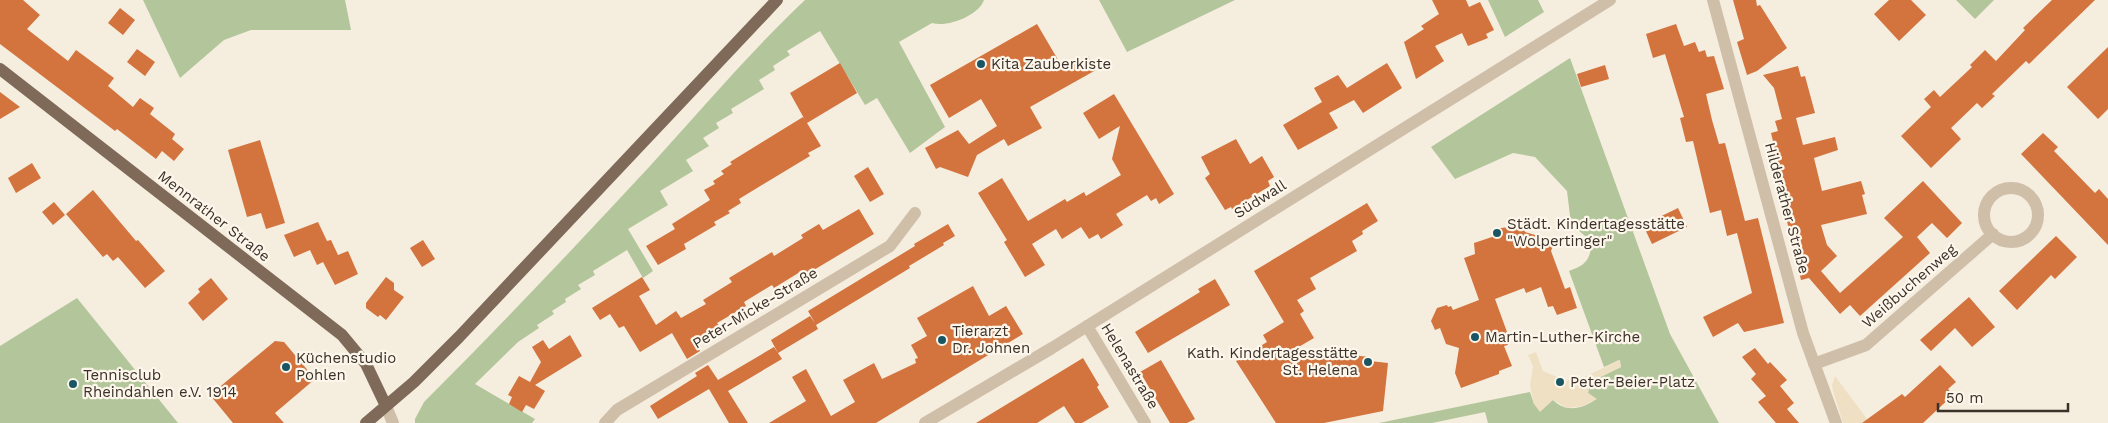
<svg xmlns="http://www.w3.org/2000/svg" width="2108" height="423" font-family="'Work Sans',sans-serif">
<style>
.green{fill:#b3c69b}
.plaza{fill:#efe0c3}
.building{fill:#d3733e}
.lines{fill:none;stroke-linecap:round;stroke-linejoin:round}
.minor{stroke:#cfbea8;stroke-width:12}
.major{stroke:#7f6958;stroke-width:12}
.poi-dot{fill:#195562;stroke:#fcf6eb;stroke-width:2}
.labels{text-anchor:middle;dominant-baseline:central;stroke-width:4.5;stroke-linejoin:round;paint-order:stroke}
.poi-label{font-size:15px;fill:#3b3129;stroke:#fcf6eb;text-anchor:start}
.street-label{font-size:15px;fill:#3b3129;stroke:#fcf6eb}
</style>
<rect width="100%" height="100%" fill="#f5edde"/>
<path class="green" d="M143,0H345L351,30H251L224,40L180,78Z
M805,0H984C979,15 948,28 932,23L899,42L945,127L910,153L877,98L865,105L820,31L787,51L790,55L773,66L775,70L759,80L764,89L731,109L733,113L716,123L719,128L703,138L709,146L686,160L693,171L660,191L668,205L628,229L653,271L643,278L627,250L593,271L595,275L578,285L581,289L565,299L566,302L552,311L554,314L537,325L539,328L518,342L475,384L535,419L532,423H415V419L424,402C501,325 576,246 650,166C701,110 750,52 805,0Z
M1099,0H1235L1127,52Z
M1488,0H1538L1544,12L1505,37Z
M1956,0H1994L1975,19Z
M1570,58L1670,334L1719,423H1488L1485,412L1432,423H1379L1530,392L1534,404L1553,400C1566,413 1583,409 1596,399L1588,393L1590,382L1621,367L1619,360L1604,367L1569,271C1586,265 1590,260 1592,242L1571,224L1567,191L1535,157L1513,153L1455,179L1431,147Z
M77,298L178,423H0V346Z"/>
<path class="plaza" d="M1536,352L1543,371L1567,381L1573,377L1578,380L1620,360L1621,367L1590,382L1588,393L1597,399L1583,406L1567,408L1553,400L1540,412L1534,404L1530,386L1533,366L1528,355Z
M1835,376L1870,423H1843L1833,391L1832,385Z"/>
<path class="building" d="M0,0H23L40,15L27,29L68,61L76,50L114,78L108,86L133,107L140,98L154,108L150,114L175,134L172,139L184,149L174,161L162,151L156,159L117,129L115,131L0,44Z
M1432,0H1466L1469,7L1480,2L1494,30L1486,34L1488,38L1468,46L1462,33L1435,46L1444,61L1416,79L1404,42L1424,29L1421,26L1439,14Z
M1733,0H1756L1757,6L1760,5L1787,48L1757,71L1747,75L1737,42L1744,39Z
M1889,0H1911L1926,15L1899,41L1874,14Z
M2052,0H2095L2029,64L2026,61L1992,94L1995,96L1982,108L1977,103L1951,128L1961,139L1931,168L1901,136L1931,107L1924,99L1934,90L1940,97L1972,67L1970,65L1985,50L1996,61L2025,30L2023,28Z
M120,8L135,20L123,35L108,23Z
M1037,24L1064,70L1088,56L1096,70L1030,107L1042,128L1008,146L1004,139L977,155L968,177L940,167L936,169L925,148L958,130L969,144L997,126L981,99L949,118L930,85Z
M1676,24L1684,46L1695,42L1699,52L1705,50L1707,57L1714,56L1724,89L1706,94L1712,120L1719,144L1725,143L1745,221L1758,218L1784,323L1744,332L1738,323L1713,337L1703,317L1752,293L1737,233L1727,236L1721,210L1710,213L1693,141L1686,142L1680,118L1684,117L1665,54L1653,58L1646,34Z
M2108,47V109L2098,119L2067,87Z
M137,49L155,62L145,76L127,62Z
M840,63L857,93L807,123L821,146L808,153L810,156L739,199L741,203L728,211L730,213L714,222L716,225L684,244L686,249L658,265L646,246L675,229L672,224L710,200L704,190L715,184L713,181L724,174L721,171L732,164L730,162L803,117L805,120L790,93Z
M1387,63L1402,88L1363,113L1354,100L1329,113L1338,128L1298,150L1283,125L1322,102L1314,88L1338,75L1347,88Z
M1605,65L1609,79L1581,87L1577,74Z
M1798,66L1801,77L1805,76L1815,113L1796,118L1803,145L1835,137L1838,150L1814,158L1822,191L1861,181L1865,194L1862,195L1867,214L1821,225L1827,245L1837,256L1821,271L1840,293L1903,237L1884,218L1923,181L1962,223L1947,238L1932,223L1917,237L1930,253L1860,316L1850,305L1840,314L1809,278L1801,280L1776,175L1781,174L1771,133L1778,131L1775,121L1782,119L1774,88L1763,75Z
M0,92L20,107L0,119Z
M1114,94L1174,194L1159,204L1156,198L1151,201L1147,195L1116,214L1123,225L1101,239L1098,234L1089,239L1081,227L1062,239L1056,229L1032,244L1045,265L1025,277L1004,242L1007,240L978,193L1002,178L1028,221L1065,199L1067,202L1084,192L1086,196L1121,175L1112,159L1120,126L1099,139L1083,113Z
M2043,133L2058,147L2054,151L2095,193L2099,189L2108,199V245L2021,154Z
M1236,139L1250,164L1262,156L1274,177L1268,181L1270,186L1232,209L1231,207L1225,210L1205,178L1210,174L1201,157Z
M260,140L285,223L266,229L261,213L247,217L228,150Z
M32,163L41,178L16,193L8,178Z
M868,167L884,194L870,202L854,176Z
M93,190L136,241L138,240L165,271L145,288L118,257L113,261L107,254L103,257L66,214Z
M54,202L65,215L53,225L42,212Z
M1367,203L1378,221L1362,231L1363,234L1352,241L1357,251L1310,278L1316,289L1297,300L1304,311L1300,314L1314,338L1290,352L1351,359V355L1370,357V361L1388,363L1383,411L1324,423H1276L1236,361L1267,342L1263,335L1284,322L1254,271Z
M1678,208L1687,227L1652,244L1643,225Z
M859,209L874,234L802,277L800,272L774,288L772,285L744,302L746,306L717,323L720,327L695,342L700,351L687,359L672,333L640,352L624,326L619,328L610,314L600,320L592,308L642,277L650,290L639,296L656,325L676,311L681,318L706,304L703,300L732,282L729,278L772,252L774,256L803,238L801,235L819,224L823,230Z
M318,222L327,241L331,240L338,255L348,251L358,274L335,285L323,262L317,265L310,250L294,257L284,235Z
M948,224L955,236L943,243L944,245L909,266L910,268L816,325L818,329L778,353L771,340L810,316L815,323L808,311L915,246L914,244Z
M1527,224L1525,232L1555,241L1551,251L1565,289L1570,287L1577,308L1557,315L1553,306L1548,307L1541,287L1526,293L1524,288L1495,299L1507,332L1508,345L1504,346L1512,366L1499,371V374L1461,388L1455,373L1459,348L1446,344L1440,328L1435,330L1431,321L1437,308L1447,305L1448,307L1451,306L1453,310L1479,300L1464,258L1475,254L1474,243L1495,236V229Z
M2056,236L2077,257L2055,279L2051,275L2017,310L1999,291Z
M423,240L435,259L422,267L410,248Z
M386,277L394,283V290L404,297L386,320L380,315L378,317L366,308V303Z
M211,278L228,299L203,321L188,303L200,292L198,289Z
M1215,279L1230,305L1148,353L1135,332L1200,292L1198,289Z
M973,286L989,316L1006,306L1023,334L876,423H769L806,401L792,377L806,369L831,416L855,402L843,380L874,363L882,379L916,363L915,359L918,358L911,345L927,336L917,318Z
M1969,297L1995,327L1972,347L1955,328L1931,351L1920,340Z
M570,335L582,356L535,385L545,391L534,409L526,405L522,412L509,404L512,397L508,395L519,376L530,382L541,362L532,347L543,340L549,349Z
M275,341L284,342L315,379L275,413L284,423H233L210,395Z
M774,347L782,359L728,391L748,423H729L709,389L658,419L650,406L697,376L695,373L708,365L718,380Z
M1755,348L1768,364L1770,362L1787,380L1780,386L1794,403L1787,409L1799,423H1776L1758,402L1766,396L1751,379L1756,374L1742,357Z
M1083,358L1099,385L1097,387L1109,407L1082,423H1075L1064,406L1037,423H976Z
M1161,360L1195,419L1187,423H1170L1140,372Z
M1940,365L1956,382L1948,389L1953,395L1923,423H1862L1902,394L1905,397Z"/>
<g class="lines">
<path class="minor" d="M1713,0L1803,333L1836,423
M1984 215a27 27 0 1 1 54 0a27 27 0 1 1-54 0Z
M1087,326L1145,423
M1814,364L1866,345L1993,234
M386,406L393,423
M605,423L617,410L890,246L915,213
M925,423L1052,348L1610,0"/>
<path class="major" d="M0,69L342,335L366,364L386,406
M366,423L414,382L459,337L777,0"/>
</g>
<g class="poi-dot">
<circle cx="981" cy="64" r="5"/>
<circle cx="1497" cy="233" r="5"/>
<circle cx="1475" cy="337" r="5"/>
<circle cx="942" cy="340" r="5"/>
<circle cx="1368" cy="362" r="5"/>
<circle cx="286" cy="367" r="5"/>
<circle cx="1560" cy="382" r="5"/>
<circle cx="73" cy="384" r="5"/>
</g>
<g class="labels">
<g class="poi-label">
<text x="991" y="64">Kita Zauberkiste</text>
<text x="1507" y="224">Städt. Kindertagesstätte<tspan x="1507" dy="17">"Wolpertinger"</tspan></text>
<text x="952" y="331">Tierarzt<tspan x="952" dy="17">Dr. Johnen</tspan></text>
<text x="1485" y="337">Martin-Luther-Kirche</text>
<text x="1358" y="353" text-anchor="end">Kath. Kindertagesstätte<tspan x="1358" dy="17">St. Helena</tspan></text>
<text x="296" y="358">Küchenstudio<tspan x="296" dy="17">Pohlen</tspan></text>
<text x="83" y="375">Tennisclub<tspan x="83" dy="17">Rheindahlen e.V. 1914</tspan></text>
<text x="1570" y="382">Peter-Beier-Platz</text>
</g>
<g class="street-label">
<text transform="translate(1260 199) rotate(-32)">Südwall</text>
<text transform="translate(1787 208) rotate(75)">Hilderather Straße</text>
<text transform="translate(214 216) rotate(38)">Mennrather Straße</text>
<text transform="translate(1909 286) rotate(-41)">Weißbuchenweg</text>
<text transform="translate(755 308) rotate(-31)">Peter-Micke-Straße</text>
<text transform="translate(1130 366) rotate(59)">Helenastraße</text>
</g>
</g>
<path d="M1938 403v8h130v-8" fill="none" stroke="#3b3129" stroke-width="2.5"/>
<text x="1946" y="403" font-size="15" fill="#3b3129" stroke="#fcf6eb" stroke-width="4" paint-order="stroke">50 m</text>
</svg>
